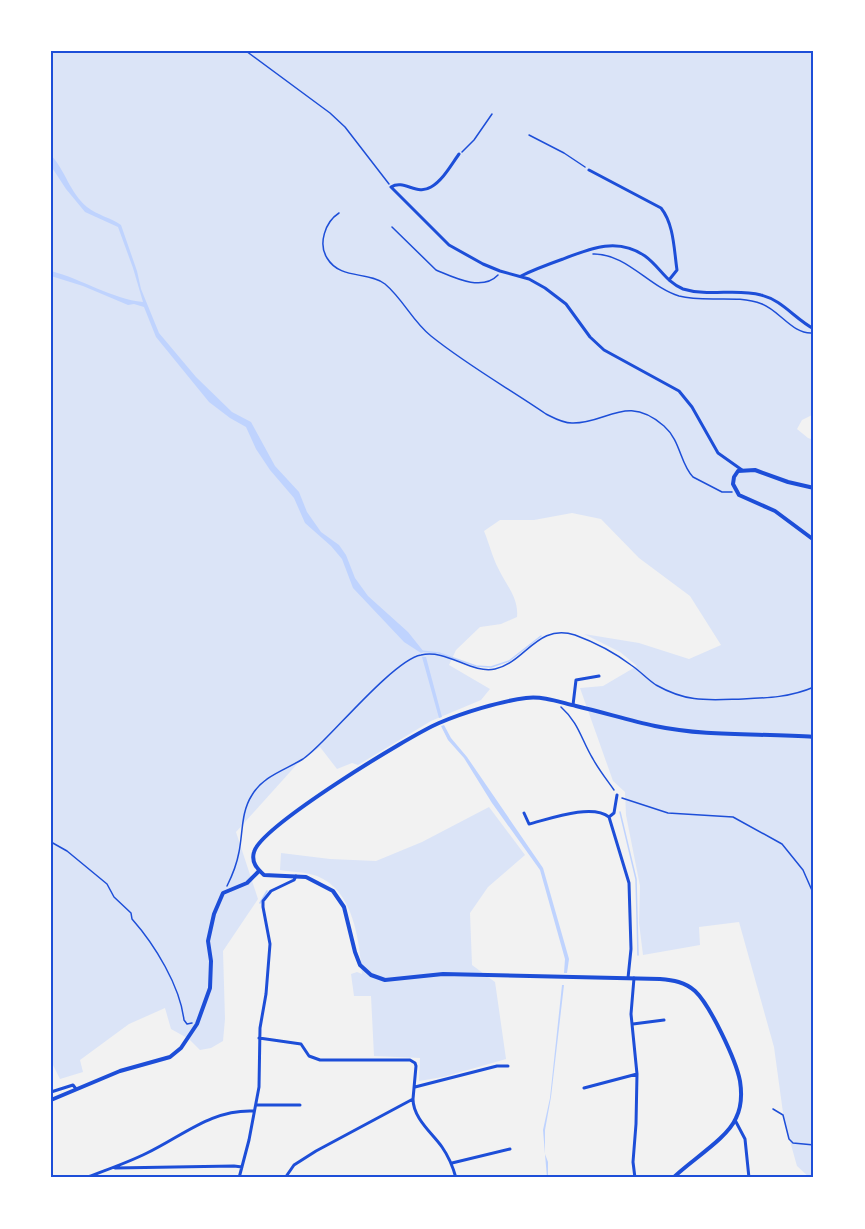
<svg xmlns="http://www.w3.org/2000/svg" width="865" height="1229" font-family="Helvetica,sans-serif">
<style>
.green{fill:#dbe4f7}
.water{fill:#bfd3fe}
.lines{fill:none;stroke-linecap:round;stroke-linejoin:round}
.stream{stroke:#bfd3fe;stroke-width:1.5}
.path{stroke:#1d4ed8;stroke-width:1.5}
.minor{stroke:#1d4ed8;stroke-width:3}
.tertiary{stroke:#1d4ed8;stroke-width:4}
.secondary{stroke:#1d4ed8;stroke-width:4}
.neatline{fill:none;stroke:#1d4ed8;stroke-width:2}
</style>
<rect width="100%" height="100%" fill="#f2f2f2"/>
<path class="green" d="M51,51H814V414L802,420L797,429L808,438L814,440V1178H810L797,1166L784,1120L774,1047L739,922L699,927L700,945L643,955L639,923L640,886L626,815L625,792L613,781L580,688L603,686L637,666L620,652L584,634L639,643L689,659L721,645L690,596L639,558L601,519L572,513L534,520H500L484,531C489,543 492,556 498,568C506,585 519,598 517,617L501,624L480,627L456,650L449,665L490,689L481,700L431,721L358,765L352,763L337,769L320,747L299,762L236,832L258,899L223,951L225,1019L223,1041L211,1048L200,1050L189,1039L171,1029L165,1008L129,1024L80,1060L83,1072L60,1079L51,1061Z
M489,807L525,855L488,887L470,913L472,965L495,982L506,1059L443,1077L419,1081L420,1058L374,1056L371,996H354L351,974L357,972L362,974C359,940 354,891 317,876C306,872 292,872 280,870L281,853L330,859L376,861L422,842Z"/>
<path class="water" d="M51,155C65,170 70,193 87,207C97,215 111,218 121,225L137,271L141,289L159,333L196,377L232,412L251,422L275,466L299,492L307,512L321,532L339,545L346,555L355,578L368,596L408,632L424,652L421,653L404,642L353,588L342,559L331,546L305,523L294,498L270,470L256,449L246,427L230,418L209,402L156,337L144,307L134,304L128,305L83,286L51,276V271C82,279 112,299 143,302L133,268L118,227L85,212L66,189L51,166Z
M422,657H426L442,717L439,718Z
M444,725L451,738L467,757L543,868L569,959L567,973H564L565,959L540,870L492,803L464,758L448,740L441,726Z
M562,985H564L551,1097L545,1130V1154L548,1162V1178H547L543,1130L550,1098Z"/>
<g class="lines">
<path class="stream" d="M421,651L439,653L476,666L491,667L509,661L541,636
M620,812L636,879L638,955
M260,903L267,891"/>
<path class="path" d="M246,51L330,113L345,127L389,184
M529,135L564,153L585,167
M462,152L474,140L492,114
M339,213C325,222 318,244 327,258C340,280 368,271 385,284C403,299 413,322 431,336C467,365 508,388 546,414C554,418 562,423 572,423C607,424 626,393 664,426C681,441 680,464 693,477L722,492H732
M392,227L436,270C453,277 482,292 498,275
M593,254C626,253 649,287 679,296C706,303 736,294 762,304C780,311 793,335 813,333
M561,707C579,723 581,739 593,759C599,770 607,780 614,790
M622,798L668,813L733,817L782,844L803,870L814,895
M51,842L67,851L107,884L114,897L131,913L132,919C155,945 180,986 184,1020L187,1024L192,1023
M227,886C232,876 237,863 239,852C243,832 241,812 252,795C263,776 285,770 303,759C310,754 317,747 323,741C343,722 397,659 421,655C447,649 471,674 495,669C526,662 537,623 575,635C594,642 615,653 631,665C640,671 647,679 656,685C688,703 708,700 743,699C768,698 791,697 814,687
M773,1109L783,1115L789,1139L793,1143L814,1145"/>
<path class="minor" d="M459,154C451,165 443,180 431,187C417,196 404,179 391,187L449,245L483,264L500,271L529,279L545,288L566,304L590,337L604,350L679,391L692,407L718,453L742,470
M589,170L661,208C674,224 674,250 677,270L669,280
M521,276C535,269 549,264 563,259C591,248 618,237 645,256C659,266 667,283 683,289C709,297 736,288 761,295C782,300 795,319 814,329
M573,705L576,680L599,676
M617,795L614,813L609,817L629,883L631,949L628,978
M524,813L529,824C549,819 592,803 609,817
M634,978L631,1014L637,1074L636,1124L633,1162L635,1178
M633,1024L664,1020
M259,1038L301,1044L309,1056L320,1060H410L415,1063L416,1066L413,1099L316,1151L294,1165L285,1178
M415,1087L497,1066H508
M584,1088L637,1074
M51,1092L73,1085L76,1089
M413,1099C413,1118 432,1133 442,1147C449,1157 453,1167 456,1178
M257,1105H300
M735,1120L745,1139L749,1178
M452,1163L510,1149
M115,1168L234,1166L242,1167
M85,1178C106,1170 127,1163 147,1153C184,1135 212,1109 254,1111
M239,1178L249,1140L259,1087L260,1028L266,994L270,944L263,907V901L271,891L294,880L296,876"/>
<path class="tertiary" d="M51,1100L120,1071L170,1057L181,1048L197,1024L210,988L211,961L208,941L214,914L223,893L247,883L259,871"/>
<path class="secondary" d="M814,488L788,482L755,470L738,471L734,477L733,484L739,495L775,511L814,540
M673,1178C691,1160 727,1139 736,1118C742,1106 742,1094 740,1081C736,1060 710,1005 695,991C685,982 673,980 660,979L443,974L385,980L371,975L360,965L355,952L344,907L333,891L306,877L264,875C257,869 251,862 254,852C261,826 409,736 439,723C462,713 501,701 526,698C544,696 559,702 576,706C602,712 628,720 655,726C707,737 761,733 814,737"/>
</g>
<rect width="865" height="1229" fill="none" stroke="#ffffff" stroke-width="105"/>
<rect x="52" y="52" width="760" height="1124" class="neatline"/>
</svg>
